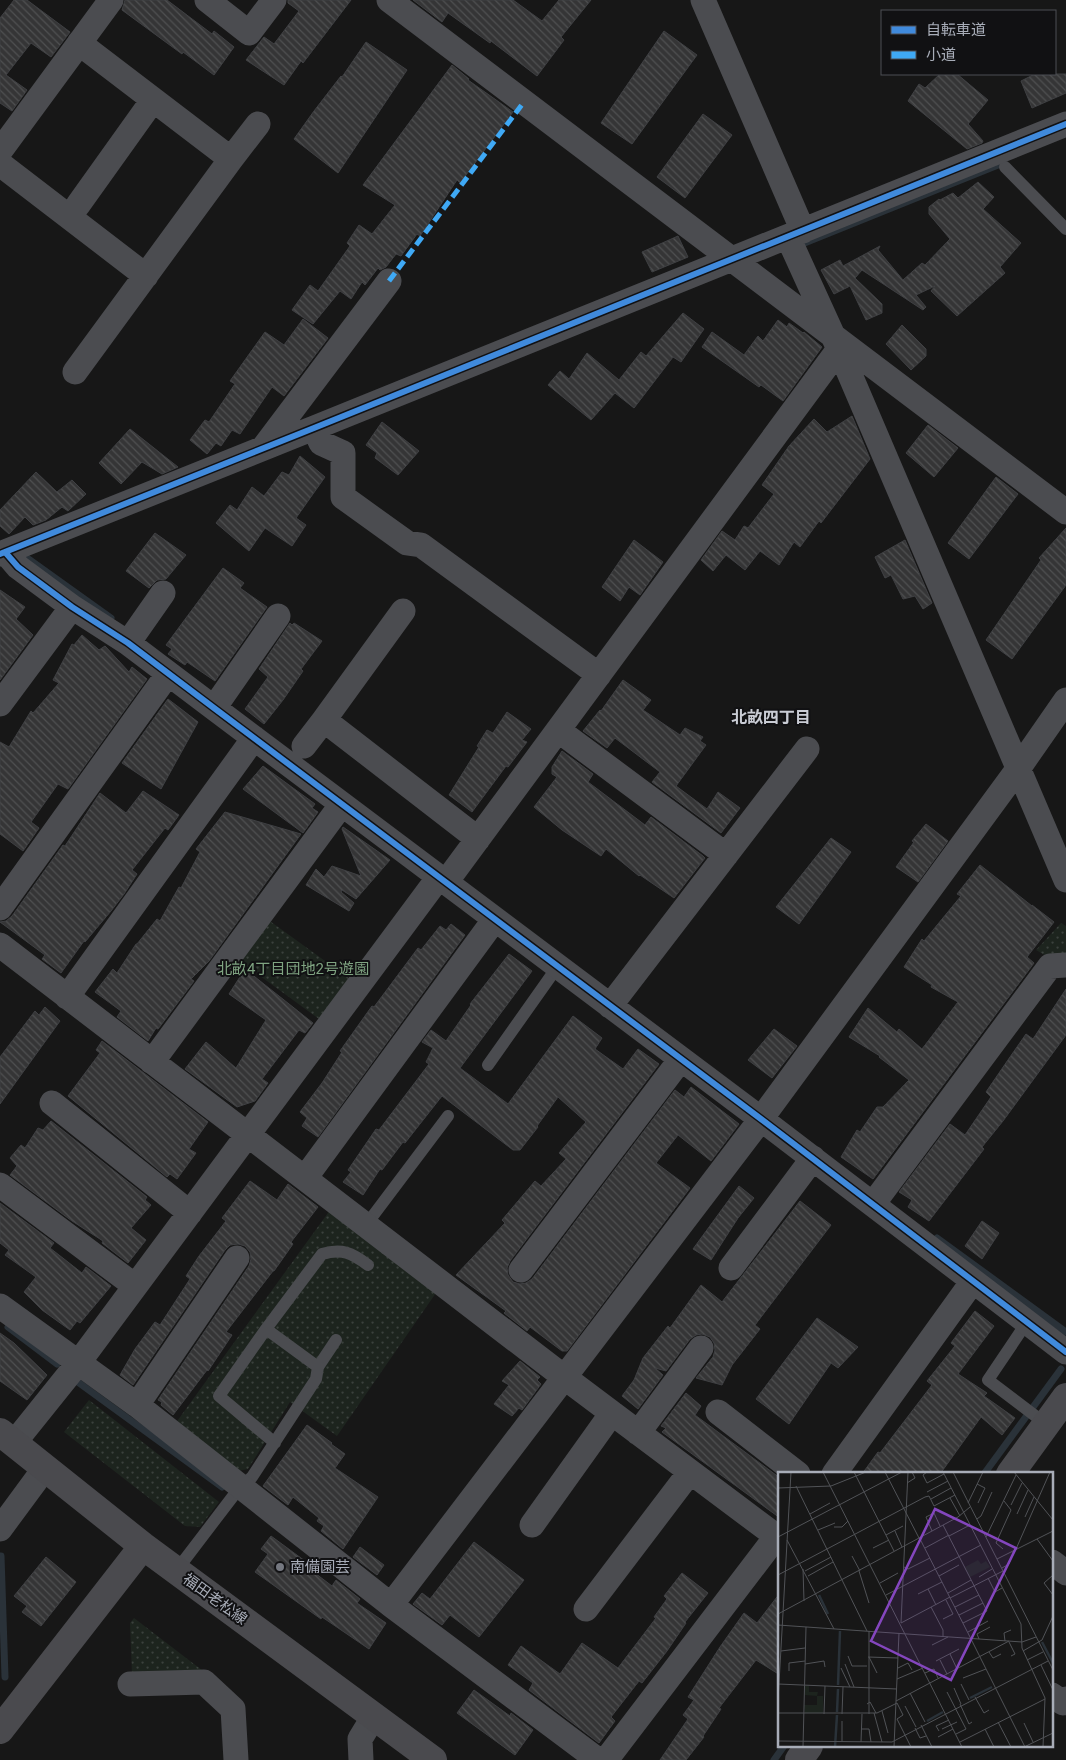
<svg xmlns="http://www.w3.org/2000/svg" width="1066" height="1760" font-family="Roboto,'Noto Sans JP',sans-serif">
<style>
.green{fill:url(#green-dots)}
.lines{fill:none;stroke-linecap:round;stroke-linejoin:round}
.stream{stroke:#2a3239;stroke-width:7}
.building{fill:url(#building-back-hatch);stroke:#3f4043}
.lane{stroke:#4b4c50;stroke-width:12}
.street{stroke:#4b4c50;stroke-width:25}
.secondary{stroke:#4a4a4e;stroke-width:28}
.quiet{stroke:#3fa9f5;stroke-width:5;stroke-dasharray:10 5;stroke-linecap:butt}
.cycleway-casing{stroke:#111113;stroke-width:9}
.cycleway{stroke:#408adc;stroke-width:6}
.poi-dot{fill:#757880;stroke:#111113;stroke-width:2}
.labels{text-anchor:middle;dominant-baseline:central;stroke-width:4;stroke-linejoin:round;paint-order:stroke}
.park-label{font-size:15px;fill:#7fa381;stroke:#111113}
.poi-label{font-size:15px;fill:#a8adb8;stroke:#111113;text-anchor:start}
.street-label{font-size:15px;fill:#a8adb8;stroke:#111113}
.neighbourhood-label{font-size:16px;font-weight:bold;fill:#c9ccd4;stroke:#111113}
.inset-river{fill:none;stroke:#2a3239;stroke-width:2.5}
.inset-road{fill:none;stroke:#515357;stroke-width:1}
.view{fill:#8446be;fill-opacity:0.15;stroke:#8446be;stroke-width:2.5}
.inset-edge{fill:none;stroke:#a8adb8;stroke-width:2.5}
</style>
<defs>
<pattern id="green-dots" width="8" height="8" patternUnits="userSpaceOnUse" patternTransform="scale(1.25)"><rect width="8" height="8" fill="#1d241e"/><path d="M2 2h.1M6 6h.1" fill="none" stroke="#3b413d" stroke-width="1.8" stroke-linecap="round"/></pattern>
<pattern id="building-back-hatch" width="6" height="6" patternUnits="userSpaceOnUse" patternTransform="scale(1.25)"><rect width="6" height="6" fill="#353536"/><path d="M-1 5l2 2M0 0l6 6M5-1l2 2" fill="none" stroke="#4f5051"/></pattern>
</defs>
<rect width="100%" height="100%" fill="#171717"/>
<path class="green" d="M267,919L350,979L319,1019L237,959Z
M1061,923L1066,926V959L1053,960L1036,950Z
M333,1206L438,1290L337,1436L290,1402L248,1469L233,1472L175,1424Z
M89,1400L219,1502L200,1527L185,1526L64,1432Z
M134,1618L207,1674L132,1675L130,1623Z"/>
<g class="lines">
<path class="stream" d="M802,244L998,165
M23,555L111,618
M937,1238L1066,1332
M8,1327L57,1364
M75,1380L222,1487
M984,1474L1061,1369
M1,1556L5,1677
M774,1760L784,1746"/>
</g>
<path class="building" d="M14,0H27L70,32L51,57L31,43L6,75L27,90L12,111L0,103V18Z
M125,0H167L212,34L214,31L234,47L214,75L183,52L182,54L122,10Z
M288,0H351L303,63L301,61L284,85L246,60L264,37L274,44L299,11L288,3Z
M413,0H513L542,21L559,0H591L561,37L564,40L537,76L491,41L490,43L448,13L442,22Z
M664,31L697,55L632,144L601,123Z
M366,42L407,70L338,173L294,139L314,111L341,76L342,77Z
M452,65L469,79L468,80L513,112L460,183L457,180L420,236L417,234L401,256L396,254L386,267L380,270L378,268L365,285L362,282L351,299L340,291L313,324L292,310L310,285L318,291L350,246L347,243L359,225L372,234L395,205L363,185Z
M940,74H957L988,100L968,124L983,141L982,143L967,149L908,101L919,84L925,88Z
M1035,74H1066V93L1032,108L1021,81Z
M703,114L732,135L685,198L657,177Z
M978,182L994,197L983,209L1021,243L1000,267L1005,273L957,316L931,291L935,286L916,295L926,307L923,310L862,270L855,278L882,304V313L866,320L850,286L834,294L821,270L840,260L843,266L880,246L878,250L903,280L922,263L925,265L950,239L929,214V207L939,199L940,200L953,193L958,198Z
M678,236L688,257L652,272L642,252Z
M683,313L704,329L681,362L673,357L634,408L615,393L591,420L548,385L560,371L569,379L587,353L619,380L641,352L646,356Z
M303,319L328,338L284,396L272,387L240,434L232,430L221,446L216,443L207,454L190,440L205,420L209,422L235,384L230,381L265,332L284,345Z
M778,320L787,327L789,323L803,333L804,332L822,347L783,401L761,385L759,387L702,347L712,332L744,355L758,336L763,341Z
M902,325L926,349V356L911,370L886,344Z
M852,416L870,459L821,523L819,521L800,547L794,542L779,565L760,551L745,570L726,555L713,571L701,560L722,531L735,540L744,526L748,528L774,494L762,485L789,446L814,419L827,432Z
M382,422L419,451L398,475L375,458L377,453L366,445Z
M928,425L958,448L934,477L906,453Z
M130,429L178,467L162,474L142,462L121,484L99,463Z
M300,456L325,477L296,518L306,525L292,546L265,528L249,551L216,523L230,505L237,510L252,487L264,496L282,472L289,475Z
M36,472L57,492L72,480L86,494L68,511L62,507L46,520L33,525L25,517L9,534L0,526V510Z
M996,477L1018,494L969,559L948,543Z
M1066,528V585L1012,659L986,640L1041,560L1039,558Z
M155,533L186,555L166,579L157,580L149,588L126,571Z
M634,540L663,562L640,595L629,587L620,601L602,587Z
M905,540L932,603L923,609L915,596L903,599L891,575L885,578L875,557Z
M223,568L244,583L240,588L267,607L215,681L187,662L185,665L168,654L172,649L166,645Z
M0,590L25,607L16,619L33,635L0,680Z
M290,623L292,625L294,623L322,641L301,669L303,671L283,700L264,724L245,709L268,677L259,669Z
M82,635L99,650L105,646L129,672L132,667L147,679L68,789L58,784L31,822L39,828L23,851L0,834V742L9,747L31,711L33,713L59,683L53,680L72,644L74,645Z
M623,680L651,700L643,710L680,735L685,728L703,737L700,741L706,745L676,786L707,809L718,792L740,808L721,833L652,782L660,772L615,738L607,748L583,731L600,710L601,711Z
M168,699L198,722L161,789L122,763Z
M507,712L531,729L522,740L527,742L508,767L506,766L472,812L449,795L479,747L477,746L487,730L493,733Z
M562,751L593,774L588,782L645,825L651,817L703,856L705,858L674,898L640,875L639,876L606,849L601,856L562,830L534,807L557,777L552,774V767Z
M263,766L315,804L312,808L318,812L303,833L243,789Z
M143,791L179,815L168,830L165,828L132,870L137,874L124,894L111,911L85,942L84,941L61,973L42,959L45,955L0,922L6,921L12,916L63,845L65,846L100,793L126,813Z
M225,812L301,834L209,961L191,979L194,981L158,1029L156,1028L148,1041L117,1017L121,1011L95,992L113,969L117,973L136,944H137L157,919L160,921L179,887L181,888L200,852L196,849Z
M926,824L948,841L918,882L896,867L914,842L912,841Z
M343,827L390,860L356,899L342,890L341,892L354,903L349,911L306,885L316,869L324,877L332,866L361,876L342,829Z
M831,838L851,852L799,924L776,907Z
M980,865L1032,906V905L1054,922L1027,957L1034,963L873,1179L841,1157L857,1130L860,1132L877,1107H883L909,1080L879,1057L880,1056L849,1037L868,1008L897,1032L899,1029L922,1049L958,1002L931,987L932,985L904,967L922,939L924,941L961,896L957,894Z
M451,924L465,935L318,1137L302,1126L307,1118L300,1112L322,1083L342,1052L340,1051L372,1006L374,1007L418,948L421,950L440,926L446,930Z
M509,954L532,971L460,1068L508,1104L573,1016L602,1038L595,1049L623,1069L638,1049L659,1064L510,1261L507,1268L508,1275L513,1282L520,1284L526,1283L532,1279L675,1090L684,1097L691,1087L739,1124L711,1161L678,1135L656,1163L690,1188L567,1351H562L530,1327L527,1331L504,1313L506,1311L456,1275L505,1223L502,1220L535,1181L541,1186L566,1159L559,1153L586,1122L558,1097L537,1126L538,1127L520,1150H513L442,1096L405,1143L403,1142L382,1170L380,1169L363,1195L343,1182L351,1172L348,1170L376,1129L379,1130L429,1064L426,1062L433,1048L422,1042L431,1030L446,1041L471,1005L470,1004Z
M245,969L313,1023L305,1033L299,1030L262,1079L268,1083L255,1101L237,1107L185,1069L206,1042L236,1068L266,1020L229,994Z
M1066,989V1035L1003,1121L982,1147L984,1149L929,1221L908,1207L912,1200L899,1192L950,1124L965,1135L991,1097L986,1092L1010,1057L1026,1034L1033,1039Z
M45,1007L60,1021L0,1104V1057L35,1011L39,1015Z
M774,1029L797,1046L772,1078L748,1060Z
M102,1041L208,1122L189,1149L196,1153L177,1179L170,1174L167,1177L68,1096L100,1053L96,1050Z
M51,1121L147,1197L145,1200L151,1205L131,1228L146,1240L128,1263L102,1243L103,1241L72,1221L10,1175L17,1166L10,1158L21,1145L25,1148L38,1128L43,1130Z
M250,1181L277,1200L288,1184L318,1207L291,1242L293,1244L274,1271H273L226,1332L232,1335L208,1371L207,1370L173,1415L161,1405L162,1402L158,1400L249,1266L251,1259L250,1252L245,1246L238,1244L230,1245L225,1250L133,1385L120,1375L135,1349L155,1322L160,1325L190,1279L186,1276L199,1256L226,1221L222,1218Z
M739,1186L754,1198L738,1218L711,1260L693,1249Z
M800,1201L831,1225L755,1325L760,1329L732,1365L722,1385L696,1378L713,1357L715,1350L714,1343L710,1337L702,1334L696,1335L690,1339L666,1371L655,1368L663,1375L638,1409L622,1396L634,1380L643,1358L668,1326L670,1328L701,1285L722,1302Z
M0,1203L54,1243L50,1248L82,1273L86,1267L111,1286L80,1323L77,1321L70,1330L42,1310L24,1292L36,1277L5,1255L9,1250L0,1243Z
M982,1221L999,1233L982,1259L965,1246Z
M975,1311L994,1326L958,1374L987,1393L984,1396L1015,1418L1002,1435L981,1417L940,1474H862L878,1452L880,1453L932,1385L927,1381L955,1346L951,1343Z
M817,1318L858,1347L838,1368L831,1363L789,1424L756,1399Z
M0,1333L14,1343L47,1375L27,1400L0,1381Z
M520,1361L540,1377L537,1380L541,1384L522,1410L519,1408L512,1416L494,1404L509,1385L502,1381Z
M686,1393L701,1406L695,1415L780,1478V1518L662,1432L666,1428L661,1426Z
M307,1425L332,1443L331,1444L345,1454L335,1468L378,1497L343,1549L321,1531L324,1526L317,1521L319,1518L293,1497L288,1505L263,1486Z
M271,1536L305,1561L303,1564L332,1586L336,1580L360,1599L357,1603L386,1623L369,1649L322,1617L321,1619L255,1572L268,1554L261,1549Z
M474,1542L524,1580L479,1637L450,1615L442,1625L413,1604L422,1593L430,1599Z
M360,1547L384,1565L377,1575L353,1557Z
M46,1557L76,1582L41,1626L22,1612L27,1606L14,1596Z
M682,1573L708,1593L685,1622L686,1623L667,1651L642,1683L639,1681L611,1717L615,1721L599,1743L529,1690L533,1683L508,1665L521,1646L560,1674L582,1643L618,1668L656,1618L654,1617L667,1599L664,1596Z
M780,1593V1675L756,1660L719,1708L721,1709L703,1736L704,1737L686,1760H660L688,1719L683,1715L694,1700L688,1697L720,1647L744,1613L757,1623Z
M474,1690L510,1716L511,1713L533,1730L515,1755L457,1713Z"/>
<g class="lines">
<path class="lane" d="M1005,167L1066,229
M488,1065L558,966
M366,1225L448,1116
M1027,1322L988,1380L1046,1424
M266,1329L219,1396L275,1443
M318,1367L266,1329L322,1254C342,1248 352,1253 368,1265
M176,1571L237,1491L252,1477L316,1379L318,1367L336,1340"/>
<path class="street" d="M207,0L249,33L274,0
M389,0L1066,512
M703,0L803,231
M79,43L231,159
M0,151L111,0
M0,164L146,276
M78,205L153,100
M788,237L839,349L1066,880
M75,372L231,159L258,124
M314,428L321,443L343,453V497L407,543L421,545L599,675
M264,447L389,281
M5,552L18,567L72,607L128,643L214,708L761,1119L1066,1352
M0,554L314,428L1066,124
M403,611L324,720L478,839
M128,643L163,593
M0,704L72,607
M214,708L278,616
M558,730L726,855
M304,746L324,720
M446,882L839,349
M0,908L168,674
M0,945L564,1377L780,1539
M67,997L254,738
M610,1006L807,749
M152,1062L342,804
M52,1103L190,1213
M305,1178L495,919
M0,1185L135,1286
M873,1204L1050,966L1066,965
M731,1268L813,1158
M521,1270L681,1059
M0,1306L137,1405L391,1605L598,1760
M137,1405L237,1258
M718,1412L798,1474
M638,1433L701,1348
M14,1443L79,1362L439,877
M834,1474L973,1281
M532,1525L612,1413
M0,1529L45,1468
M1052,1562L1066,1573
M391,1605L761,1119L1018,769L1066,700
M586,1609L690,1472
M130,1684L204,1682L233,1709L236,1760
M1052,1695L1063,1703L1066,1699
M361,1760L360,1739L374,1716
M606,1760L776,1537"/>
<path class="secondary" d="M0,1432L143,1546L433,1760
M1010,1474L1066,1397
M0,1730L143,1546
M799,1760L809,1746"/>
<path class="quiet" d="M389,281L524,102"/>
<defs>
<path id="cycleway" d="M5,552L18,567L72,607L128,643L214,708L761,1119L1066,1352
M0,554L314,428L1066,124"/>
</defs>
<use href="#cycleway" class="cycleway-casing"/>
<use href="#cycleway" class="cycleway"/>
</g>
<circle class="poi-dot" cx="280" cy="1567" r="5"/>
<g class="labels">
<g class="park-label">
<text x="293" y="969">北畝4丁目団地2号遊園</text>
</g>
<g class="poi-label">
<text x="290" y="1567">南備園芸</text>
</g>
<g class="street-label">
<text transform="translate(215 1599) rotate(36)">福田老松線</text>
</g>
<g class="neighbourhood-label">
<text x="771" y="717">北畝四丁目</text>
</g>
</g>
<g transform="translate(778 1472)">
<rect width="275" height="275" fill="#171717"/>
<path d="M200,88L203,92L208,89L212,95L192,105L187,95ZM27,214H31V220H40L39,224H45V241H27L26,233H39V224L27,223Z" fill="#1d241e"/>
<path class="inset-river" d="M41,123L50,142M264,170L275,191M60,213L62,159M192,226L214,215M59,240L60,217M149,249L165,240M57,275L59,243"/>
<path class="inset-road" d="M45,0L184,275M76,0L116,79M107,0L141,66M149,0L145,3L149,11L166,2M165,0L243,152L244,176L267,226L265,275M175,0L275,198M236,0L275,48M129,11L137,6L134,0M199,12L207,16L200,31M18,14L89,159M0,16L53,14L88,0M149,20L170,9M172,26L182,44M153,27L173,16M190,31L205,0M233,33L244,11M32,42L52,31M239,42L250,18M247,45L256,25M199,47L203,44L214,20M165,53L209,139L185,151M56,55H64L70,49M40,58L57,51M117,59L124,75M154,59L148,45L156,41L162,54M108,63L125,54M171,64L192,53M0,65L124,0M141,65L193,167M208,65L238,3M259,67L275,89M9,68L56,157M95,76L111,68M147,76L171,63M225,77L218,71L233,38L226,29M238,77L272,0M74,84L82,99M219,87L275,59M126,95L130,97L152,86M224,96L231,92L236,78M25,97L26,129M27,99L53,85M81,99L91,131M0,103L147,25L151,24L156,34L177,23M275,103L266,111L275,123M30,104L55,90M161,104L181,93M201,105L214,97M210,106L217,120L224,116M102,111L120,101M150,117L158,133M170,121L193,108M140,122L164,110M108,123L203,73M172,126L225,99M153,135L165,158V164M177,135L201,123M0,142L180,45L192,35M181,143L205,131M165,147L175,142L168,128M123,151L130,0M123,151L172,125M0,153L244,170L258,165M190,160L210,149M193,167L247,275M201,167L199,162L212,155M227,169L226,161L233,158M231,170L237,182L233,184M154,173L170,165M3,179L27,176M245,179L264,168L275,144M211,180L215,186L223,182M172,182L179,197M70,184L74,194H89M90,185L120,186M91,185L99,201M162,188L169,202M249,188L265,180M158,189L181,177M27,192L46,189L47,195M67,192L76,215M263,193L275,218M63,196L72,215M120,196L130,191L134,198M11,199V191L27,189M147,201L156,197L160,206M185,206L208,197M119,207L145,196M0,212L119,217M183,212L191,228M176,216L183,232M169,220L188,257L178,262M132,221L147,250M197,225L206,241L211,238M0,229L13,0M118,229L231,169M89,232L92,230L98,241M182,232L191,252L194,250M127,234L138,255M104,239L110,261M0,241H99L119,231L125,243L119,247L133,275M96,241L104,270M46,242L47,214M64,242L65,215M91,242V159M220,250L233,275M246,251L255,270M143,253L154,275M137,256L142,266L148,264M84,257H91L93,270M164,257L179,250M207,257L216,275M161,259L158,254L171,248M160,265L175,257M0,269L114,270L270,189M64,270V249M83,270L84,242M182,270L267,227M25,275L28,155M116,275L121,161M246,275L275,261"/>
<path class="view" d="M157,37L238,76L173,208L93,169Z"/>
<rect width="275" height="275" class="inset-edge"/>
</g>
<rect x="881" y="10" width="175" height="65" fill="#111113" stroke="#4d4f55"/>
<rect x="891" y="26" width="25" height="8" fill="#408adc" stroke="#4d4f55"/>
<text x="926" y="35" font-size="15" fill="#a8adb8">自転車道</text>
<rect x="891" y="51" width="25" height="8" fill="#3fa9f5" stroke="#4d4f55"/>
<text x="926" y="60" font-size="15" fill="#a8adb8">小道</text>
</svg>
